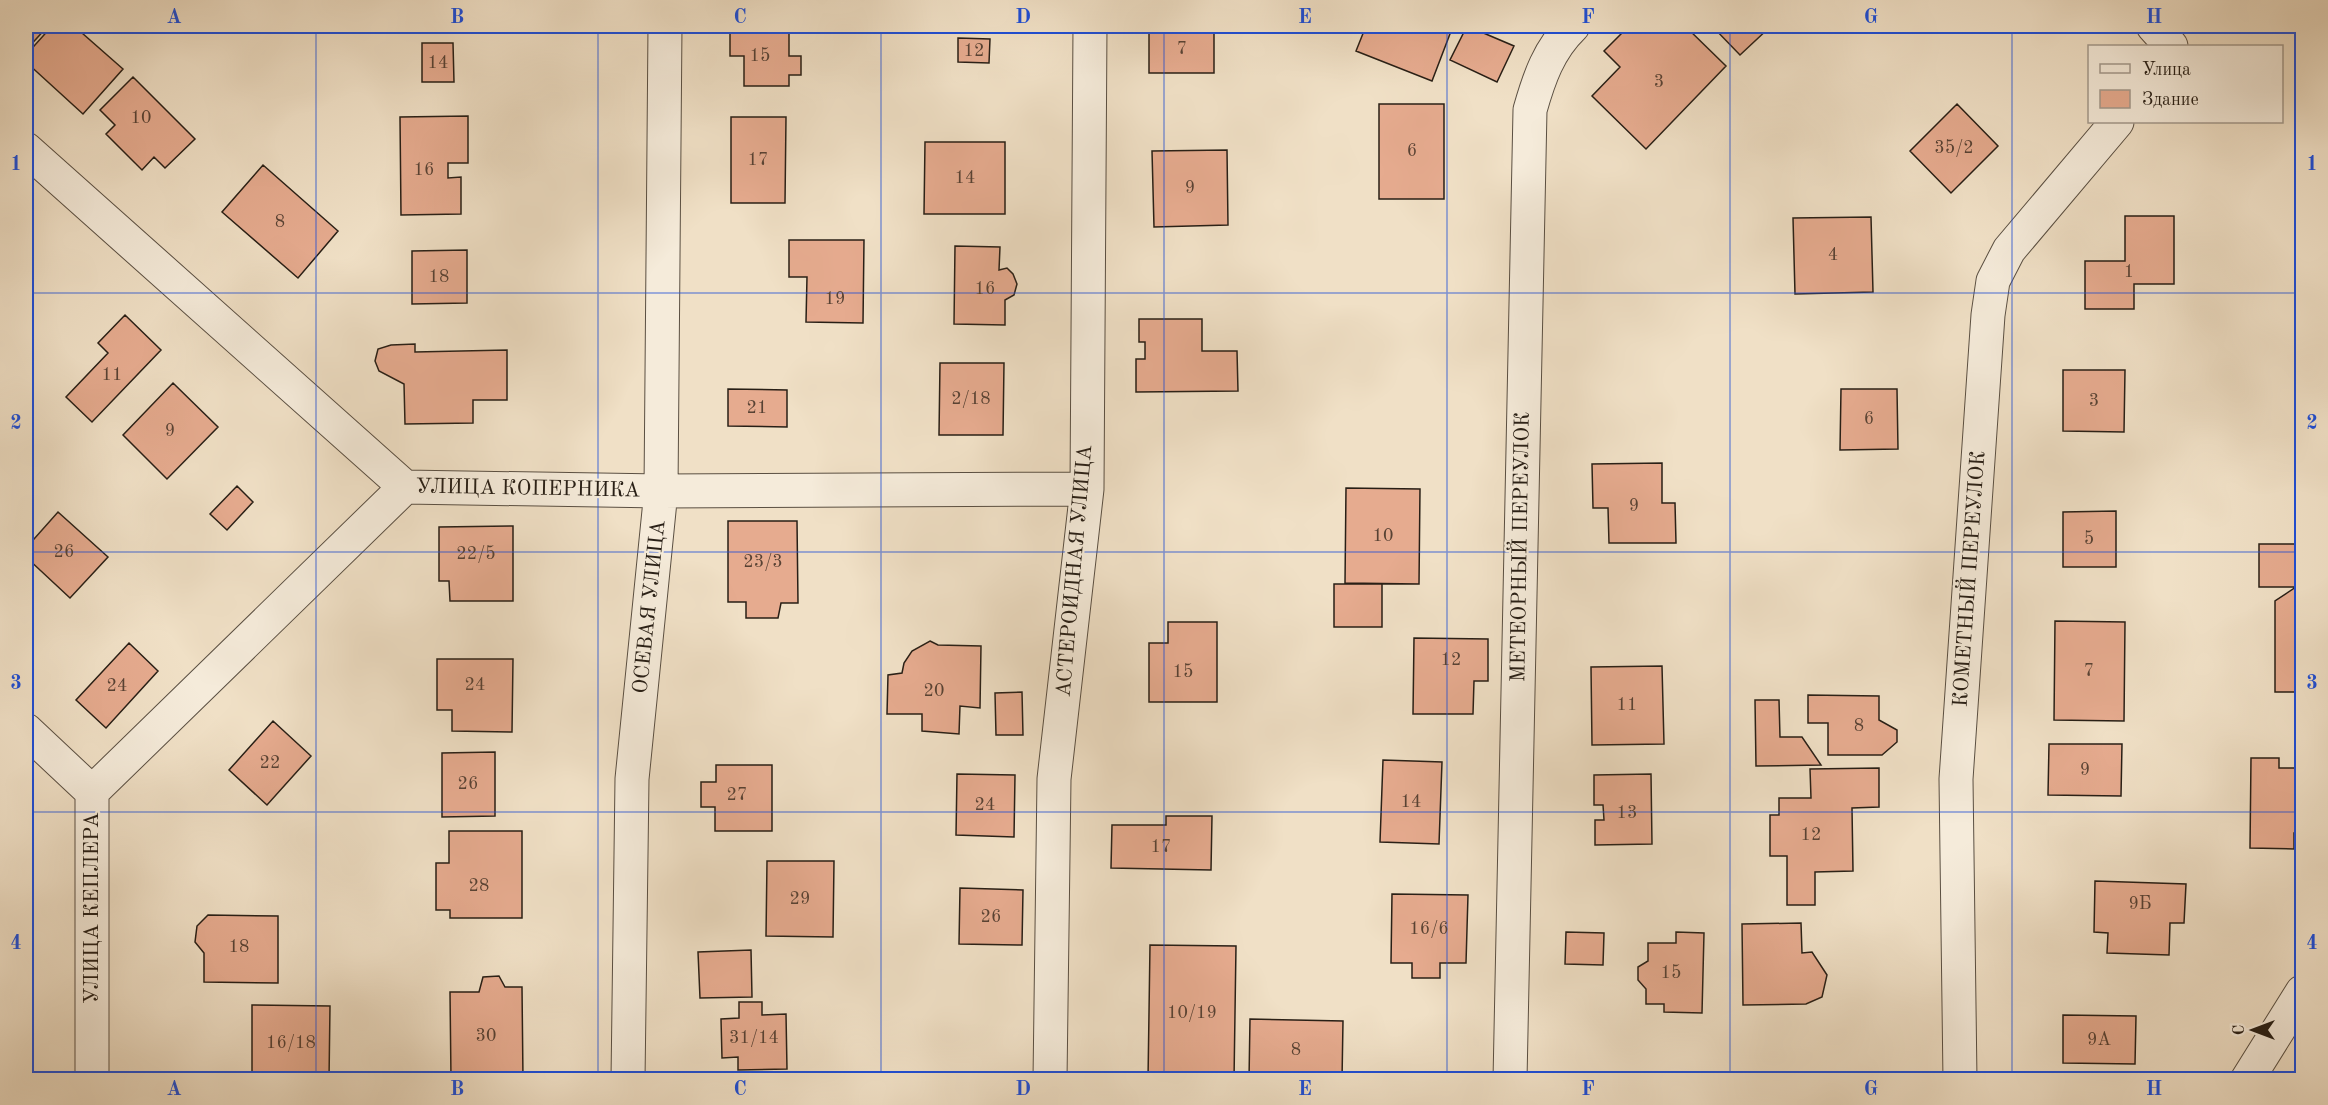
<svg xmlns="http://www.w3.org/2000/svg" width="2328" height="1105" font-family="'Old Standard TT',serif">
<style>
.building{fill:#e6ab8f;stroke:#281f16;stroke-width:1.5}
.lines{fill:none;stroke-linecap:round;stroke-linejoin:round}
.minor-casing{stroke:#5a4f42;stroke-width:35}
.minor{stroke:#f5ebda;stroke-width:33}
.grid{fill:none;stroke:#1d4ed8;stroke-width:1.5;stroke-opacity:0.55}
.labels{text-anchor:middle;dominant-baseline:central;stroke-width:4.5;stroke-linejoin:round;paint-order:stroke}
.number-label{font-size:18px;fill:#584234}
.street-label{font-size:21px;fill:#281f16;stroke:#f5ebda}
.neatline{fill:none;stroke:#1d4ed8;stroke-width:2}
.grid-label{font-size:20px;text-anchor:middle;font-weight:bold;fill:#1d4ed8}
</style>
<rect width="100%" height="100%" fill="#f0e0c6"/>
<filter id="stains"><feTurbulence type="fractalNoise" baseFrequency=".00333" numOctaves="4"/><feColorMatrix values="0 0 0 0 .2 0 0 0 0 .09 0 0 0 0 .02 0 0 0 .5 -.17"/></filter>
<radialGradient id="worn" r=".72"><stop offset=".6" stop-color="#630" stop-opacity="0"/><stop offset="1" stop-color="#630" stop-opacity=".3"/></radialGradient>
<path class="building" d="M26,26H48L26,50Z
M52,26H74L123,69L83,114L26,62V55Z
M730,26H789V56H801V75H789V86H744V56H730Z
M1149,26H1214V73H1149Z
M1366,26H1453L1432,81L1356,51Z
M1467,26L1514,46L1497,82L1450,60Z
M1629,26H1685L1726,66L1646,149L1592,96L1620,67L1604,51Z
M1712,26H1771L1740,55Z
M958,38L990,39L989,63L958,62Z
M422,43H453L454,82H422Z
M133,77L195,139L165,168L154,157L142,170L106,134L115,125L100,110Z
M1379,104H1444V199H1379Z
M1957,104L1998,146L1951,193L1910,151Z
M468,116V163H448V178L461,177V214L401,215L400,117Z
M731,117H786L785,203H731Z
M925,142H1005V214H924Z
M1227,150L1228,225L1154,227L1152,151Z
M263,165L338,231L298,278L222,212Z
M2125,216H2174V284H2134V309H2085V261H2125Z
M1871,217L1873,292L1795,294L1793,218Z
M789,240H864L863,323L806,322L807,277H789Z
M955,246L1000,247L999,270L1007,268L1013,274L1017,284L1014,295L1005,300V325L954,324Z
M467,250V303L412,304V251Z
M125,315L161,350L92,422L66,397L108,353L98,343Z
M1139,319H1202V351H1237L1238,391L1136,392V359H1145V342H1139Z
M415,344V352L507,350V400H473V423L405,424L404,384L379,371L375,361L378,349L391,345Z
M940,363H1004L1003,435H939Z
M2063,370H2125L2124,432L2063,431Z
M173,383L218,427L167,479L123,435Z
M728,389L787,390V427L728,426Z
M1841,389H1897L1898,449L1840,450Z
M1662,463V503H1675L1676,543H1609L1608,508H1593L1592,464Z
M237,486L253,502L227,530L210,514Z
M1346,488L1420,489L1419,584L1345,583Z
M2116,511V567H2063V512Z
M58,512L108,557L70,598L26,557V548Z
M728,521H797L798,603H781L778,618H746V602H728Z
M513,526V601H450L449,581H439V527Z
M2259,544H2302V587H2259Z
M1334,584H1382V627H1334Z
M2296,587L2302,589V692H2275V601Z
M2055,621L2125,622L2124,721L2054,720Z
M1168,622H1217V702H1149V643H1168Z
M1414,638L1488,639V681H1474L1473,714H1413Z
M930,641L938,645L981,646L980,708L960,706L959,734L922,731V714H887L888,675L902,673L904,663L912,651Z
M129,643L158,671L106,728L76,700Z
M437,659H513L512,732L452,731V710H437Z
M1662,666L1664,744L1592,745L1591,667Z
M1022,692L1023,735H996L995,693Z
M1808,695L1879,696V720L1897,730V742L1882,755H1828V723H1808Z
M1755,700H1779L1780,737H1802L1821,765L1756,766Z
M273,721L311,756L267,805L229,770Z
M2049,744H2122L2121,796L2048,795Z
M495,752V816L442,817V753Z
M2251,758H2279V768H2302V833H2294V849L2250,848Z
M1383,760L1442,762L1439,844L1380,842Z
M716,765H772V831H715V807H701V782H716Z
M1879,768V807L1852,808L1853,871L1815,872V905H1787V856H1770V815H1779V798H1811L1810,769Z
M957,774L1015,775L1014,837L956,835Z
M1651,774L1652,844L1595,845V820H1604L1603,805H1594V775Z
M1166,816H1212L1211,870L1111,868L1112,825H1166Z
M449,831H522V918H450V910H436V863H449Z
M767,861H834L833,937L766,936Z
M2095,881L2186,884L2184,923H2170L2169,955L2107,953L2108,933L2094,932Z
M960,888L1023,890L1022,945L959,944Z
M1392,894L1468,895L1466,963H1440V978H1412V963H1391Z
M208,915L278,916V983L204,982V953L195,942L197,926Z
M1801,923L1802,953L1812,952L1827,975L1822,997L1806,1004L1743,1005L1742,924Z
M1566,932L1604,933L1603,965L1565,964Z
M1676,932L1704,933L1702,1013L1664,1012V1004H1646V989L1638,980V967L1648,961V943H1676Z
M1150,945L1236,946L1234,1080H1148Z
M751,950L752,997L700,998L698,952Z
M499,976L505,987H522L523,1079H451L450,992H479L483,977Z
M739,1002H762V1015L786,1014L787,1069L738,1070V1057L722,1058L721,1019L739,1018Z
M252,1005L330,1006L329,1080H252Z
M2063,1015L2136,1016L2135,1064L2063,1063Z
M1250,1019L1343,1021L1342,1080H1249Z"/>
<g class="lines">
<defs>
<path id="minor" d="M2153,26L2171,46
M26,149L405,487L661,491L1087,489
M26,730L92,792V1080
M92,792L405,487
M628,1080L632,779L661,491L665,26
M1050,1080L1054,779L1087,489L1090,26
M1510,1080L1530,110C1539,78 1549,49 1573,26
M1960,1080L1956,779L1988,315L1993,281L2009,250L2117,122
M2247,1080L2302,992"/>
</defs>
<use href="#minor" class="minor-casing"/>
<use href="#minor" class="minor"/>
</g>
<path class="grid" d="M316,26V1080M598,26V1080M881,26V1080M1164,26V1080M1447,26V1080M1730,26V1080M2012,26V1080M26,293H2302M26,552H2302M26,812H2302"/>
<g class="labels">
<g class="number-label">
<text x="1182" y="49">7</text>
<text x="974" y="51">12</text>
<text x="760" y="56">15</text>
<text x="438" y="63">14</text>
<text x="1659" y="82">3</text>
<text x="141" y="118">10</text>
<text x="1954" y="148">35/2</text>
<text x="1412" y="151">6</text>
<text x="758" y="160">17</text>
<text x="424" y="170">16</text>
<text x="965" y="178">14</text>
<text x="1190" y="188">9</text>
<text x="280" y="222">8</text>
<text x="1833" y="255">4</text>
<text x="2129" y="272">1</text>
<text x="439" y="277">18</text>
<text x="985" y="289">16</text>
<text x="835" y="299">19</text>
<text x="112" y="375">11</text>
<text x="971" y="399">2/18</text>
<text x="2094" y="401">3</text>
<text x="757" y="408">21</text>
<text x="1869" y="419">6</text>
<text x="170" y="431">9</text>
<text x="1634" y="506">9</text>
<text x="1383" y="536">10</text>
<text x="2089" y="539">5</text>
<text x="64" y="552">26</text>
<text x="476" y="554">22/5</text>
<text x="763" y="562">23/3</text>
<text x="1451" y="660">12</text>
<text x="2089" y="671">7</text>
<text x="1183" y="672">15</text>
<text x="475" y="685">24</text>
<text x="117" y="686">24</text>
<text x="934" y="691">20</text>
<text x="1627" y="705">11</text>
<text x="1859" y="726">8</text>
<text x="270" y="763">22</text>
<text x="2085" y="770">9</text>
<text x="468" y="784">26</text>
<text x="737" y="795">27</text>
<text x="1411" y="802">14</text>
<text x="985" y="805">24</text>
<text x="1627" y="813">13</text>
<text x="1811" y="835">12</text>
<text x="1161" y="847">17</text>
<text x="479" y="886">28</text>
<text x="800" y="899">29</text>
<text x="2140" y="904">9Б</text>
<text x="991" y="917">26</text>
<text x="1429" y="929">16/6</text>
<text x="239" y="947">18</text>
<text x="1671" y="973">15</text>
<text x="1192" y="1013">10/19</text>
<text x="486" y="1036">30</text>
<text x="754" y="1038">31/14</text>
<text x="2099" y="1040">9А</text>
<text x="291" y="1043">16/18</text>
<text x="1296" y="1050">8</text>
</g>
<g class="street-label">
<text transform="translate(528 489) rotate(1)">УЛИЦА КОПЕРНИКА</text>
<text transform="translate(1521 547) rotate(-89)">МЕТЕОРНЫЙ ПЕРЕУЛОК</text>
<text transform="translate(1075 571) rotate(-85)">АСТЕРОИДНАЯ УЛИЦА</text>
<text transform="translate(1970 579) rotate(-86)">КОМЕТНЫЙ ПЕРЕУЛОК</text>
<text transform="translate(650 607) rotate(-84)">ОСЕВАЯ УЛИЦА</text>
<text transform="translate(92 908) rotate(-90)">УЛИЦА КЕПЛЕРА</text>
</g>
</g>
<rect width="2328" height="1105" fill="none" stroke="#f0e0c6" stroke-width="66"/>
<rect x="2088" y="45" width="195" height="78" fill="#f5ebda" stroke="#a3998c" stroke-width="1.5"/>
<rect x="2100" y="64" width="30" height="9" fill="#f5ebda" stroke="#a3998c" stroke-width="1.5"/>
<text x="2142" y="75" font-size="18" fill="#281f16">Улица</text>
<rect x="2100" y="90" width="30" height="18" fill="#e6ab8f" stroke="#a3998c" stroke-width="1.5"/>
<text x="2142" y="105" font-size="18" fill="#281f16">Здание</text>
<g transform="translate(2253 1030) rotate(270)" stroke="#f5ebda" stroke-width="4.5" paint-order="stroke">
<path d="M0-4.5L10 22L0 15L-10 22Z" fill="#281f16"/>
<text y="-9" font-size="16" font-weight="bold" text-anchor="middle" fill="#281f16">С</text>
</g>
<rect x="33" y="33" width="2262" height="1039" class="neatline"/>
<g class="grid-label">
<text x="174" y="23">A</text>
<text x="457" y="23">B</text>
<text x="740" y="23">C</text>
<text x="1023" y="23">D</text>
<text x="1305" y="23">E</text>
<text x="1588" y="23">F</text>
<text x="1871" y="23">G</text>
<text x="2154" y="23">H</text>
<text x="16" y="170">1</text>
<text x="2312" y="170">1</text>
<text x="16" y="429">2</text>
<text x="2312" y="429">2</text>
<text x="16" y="689">3</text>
<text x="2312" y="689">3</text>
<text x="16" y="949">4</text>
<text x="2312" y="949">4</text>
<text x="174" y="1095">A</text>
<text x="457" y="1095">B</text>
<text x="740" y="1095">C</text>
<text x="1023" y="1095">D</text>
<text x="1305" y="1095">E</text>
<text x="1588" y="1095">F</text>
<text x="1871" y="1095">G</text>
<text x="2154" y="1095">H</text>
</g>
<rect width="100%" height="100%" filter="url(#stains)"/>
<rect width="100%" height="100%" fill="url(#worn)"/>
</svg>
